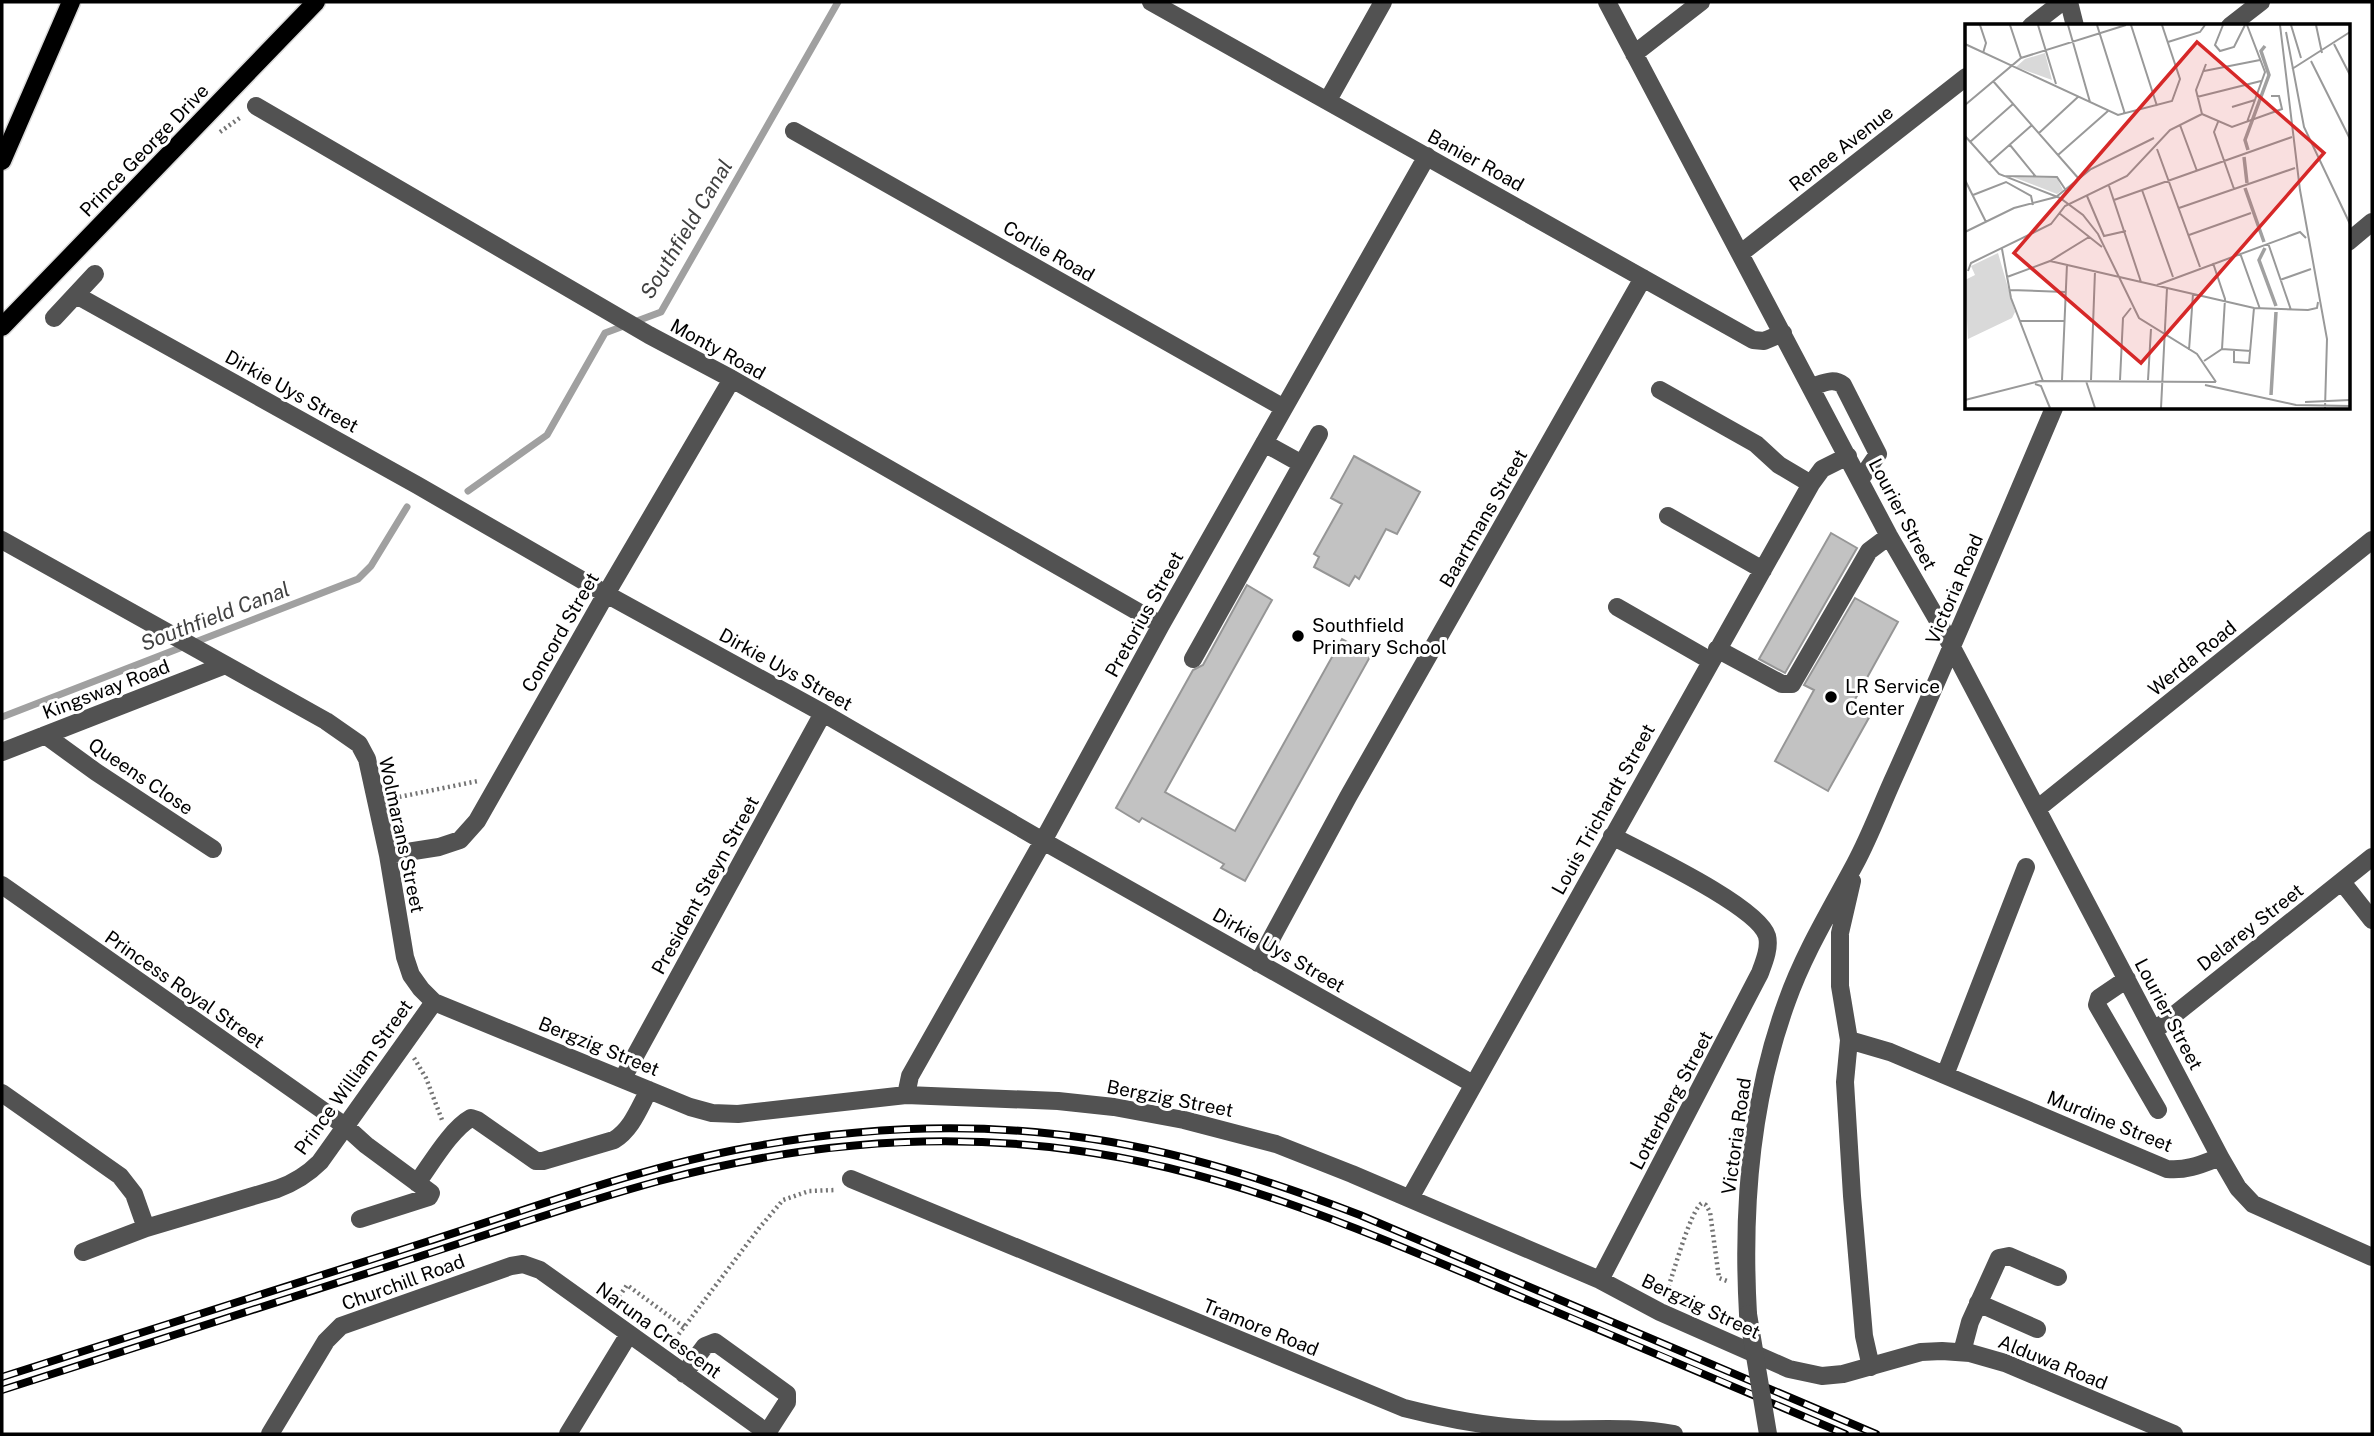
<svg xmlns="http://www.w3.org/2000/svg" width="2374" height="1436" font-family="'Public Sans',sans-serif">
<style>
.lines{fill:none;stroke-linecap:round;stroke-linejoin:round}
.stream{stroke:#a0a0a0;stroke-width:7}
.building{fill:#c2c2c2;stroke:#969696;stroke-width:2}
.major-casing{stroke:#dbdbdb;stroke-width:21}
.path{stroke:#747474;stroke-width:4.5;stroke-dasharray:2 3.5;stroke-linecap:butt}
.minor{stroke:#525252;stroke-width:18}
.major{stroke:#000;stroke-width:18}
.rail-casing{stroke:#000;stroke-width:8}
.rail{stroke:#fff;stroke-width:5;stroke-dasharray:16;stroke-linecap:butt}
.minor-bridge{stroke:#525252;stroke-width:18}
.poi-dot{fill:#000;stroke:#fff;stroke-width:2.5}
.labels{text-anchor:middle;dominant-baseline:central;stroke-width:6;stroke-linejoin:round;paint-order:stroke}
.street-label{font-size:19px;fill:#000;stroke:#fff}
.poi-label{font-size:19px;fill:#000;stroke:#fff;text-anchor:start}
.water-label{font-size:21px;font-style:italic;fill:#414141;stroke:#fff}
.inset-river{fill:none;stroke:#a0a0a0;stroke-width:3.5}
.inset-road{fill:none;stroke:#999;stroke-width:2}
.view{fill:#d62828;fill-opacity:0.15;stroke:#d62828;stroke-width:3.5}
.inset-edge{fill:none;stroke:#000;stroke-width:3.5}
</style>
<rect width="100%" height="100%" fill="#fff"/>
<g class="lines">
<path class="stream" d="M468,491L547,435L605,333L661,312L838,2
M2,717L358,579L371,566L407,507"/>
</g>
<path class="building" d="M1354,456L1420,492L1397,534L1386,529L1359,579L1355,576L1349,586L1314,567L1319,557L1314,554L1342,504L1331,498Z
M1831,533L1857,548L1785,673L1759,659Z
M1247,585L1272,600L1165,792L1235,831L1342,639L1371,655L1245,881L1221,868L1224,864L1142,818L1139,822L1116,808L1193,670L1203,665Z
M1855,598L1898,622L1853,703L1871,714L1828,791L1775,761L1814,690L1804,685Z"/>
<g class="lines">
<defs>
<path id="major" d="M2,161L71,2
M2,327L316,2"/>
</defs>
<use href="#major" class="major-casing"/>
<path class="path" d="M220,132L241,117
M394,798L478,781
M414,1058L426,1078L442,1120
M1665,1297C1672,1279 1690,1210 1702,1203L1706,1205L1710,1212L1719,1278L1727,1281
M616,1301L627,1285L684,1327
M672,1343L760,1227L783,1200L809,1191L836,1190"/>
<path class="minor" d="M1151,2L1753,340L1764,341L1783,333
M1607,2L1889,536L1937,619L2220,1157
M2069,2L2075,26
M2031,26L2062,2
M2230,26L2261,2
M1634,54L1701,2
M1328,100L1383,2
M256,106L649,335L732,379L1161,625
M794,131L1284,408
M2348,242L2372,222
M1741,253L1966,77
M76,295L417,485L606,594L823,713L1043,841L1473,1084
M54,318L95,274
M1811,387C1822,384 1833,377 1843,385L1878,454L1860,480
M1660,390L1756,444L1779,465L1811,484
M1264,443L1302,464
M1668,516L1763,570
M2,540L326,721L359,744L367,759L388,855L405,957L411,975L421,989L434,1002L690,1107L712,1113L738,1114L906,1095L1058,1101L1114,1107L1184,1120L1276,1144L1352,1174L1600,1280L1660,1312L1789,1369L1822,1376L1843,1374L1921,1352L1942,1351L1970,1353L2005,1363L2174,1434
M1617,607L1711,661
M1717,649L1782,684H1792L1869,551L1889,536
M1193,659L1319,434
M45,735L96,772L213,849
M2,752L225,665
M2037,809L2372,540
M388,855L439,847L460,840L477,821L606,594L732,379
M1852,881L1840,933V986L1849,1040L1845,1082L1852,1196L1864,1336L1871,1367
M2342,882L2372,920
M2,885L345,1126L366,1145L431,1193L429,1197L360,1219
M1258,963L1348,797L1643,278
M2127,979L2099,998L2097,1005L2158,1110
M2154,1031L2372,857
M1849,1040L1890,1052L2167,1169C2187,1171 2202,1164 2220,1157L2238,1188L2253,1204L2372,1257
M1945,1075L2026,867
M623,1078L823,713
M2,1093L120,1176L134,1194L146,1228
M906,1095L910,1076L1043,841L1161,625L1427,156
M851,1179L1404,1408C1447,1419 1489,1427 1533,1429C1581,1431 1627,1425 1674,1434
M417,1183C431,1164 451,1129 471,1118L477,1120L536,1161H543L614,1140C632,1129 639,1108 649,1090
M1410,1198L1811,484L1822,469L1848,456
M83,1252L146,1228L277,1189C294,1183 307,1175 320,1162L434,1002
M1600,1280L1760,973C1764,962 1770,948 1767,936C1758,906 1642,852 1612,836
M1978,1303L2037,1329
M1748,1314C1742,1209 1750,1102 1787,1001C1804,953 1831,909 1855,864C1869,838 1880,809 1892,782C1948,658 2001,533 2054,408
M1962,1352L1970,1322L1999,1258L2009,1256L2058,1277
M684,1374L705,1346L715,1342L787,1394V1402L767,1433
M270,1434L326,1341L341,1326L511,1266L523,1264L540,1270L769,1434
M568,1434L629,1334"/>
<use href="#major" class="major"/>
<defs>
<path id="rail" d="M2,1377C143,1332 285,1287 426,1242C533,1208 640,1167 751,1147C850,1129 954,1123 1054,1134C1160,1145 1261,1177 1360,1215L1876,1434
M2,1390C141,1346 279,1301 418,1257C498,1231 578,1203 659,1181C793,1145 935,1131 1073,1150C1219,1169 1353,1226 1488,1283C1607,1333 1726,1383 1845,1434"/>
</defs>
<use href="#rail" class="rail-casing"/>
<use href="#rail" class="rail"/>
<path class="minor-bridge" d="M1748,1314L1768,1434"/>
</g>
<g class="poi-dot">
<circle cx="1298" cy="636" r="7"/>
<circle cx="1831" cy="697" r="7"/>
</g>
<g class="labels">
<g class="street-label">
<text transform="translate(1841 148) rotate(-38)">Renee Avenue</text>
<text transform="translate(144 150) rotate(-46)">Prince George Drive</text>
<text transform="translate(1476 160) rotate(29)">Banier Road</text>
<text transform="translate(1049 251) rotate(30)">Corlie Road</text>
<text transform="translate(718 349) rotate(29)">Monty Road</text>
<text transform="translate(292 391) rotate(29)">Dirkie Uys Street</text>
<text transform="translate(1903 514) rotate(62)">Lourier Street</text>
<text transform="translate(1483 518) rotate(-60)">Baartmans Street</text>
<text transform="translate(1954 589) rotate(-67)">Victoria Road</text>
<text transform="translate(1144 614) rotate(-61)">Pretorius Street</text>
<text transform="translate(560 632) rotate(-60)">Concord Street</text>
<text transform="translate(2192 658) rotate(-39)">Werda Road</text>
<text transform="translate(786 669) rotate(29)">Dirkie Uys Street</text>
<text transform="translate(106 689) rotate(-21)">Kingsway Road</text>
<text transform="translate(141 776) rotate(34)">Queens Close</text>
<text transform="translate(1603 809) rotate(-61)">Louis Trichardt Street</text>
<text transform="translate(402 835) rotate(78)">Wolmarans Street</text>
<text transform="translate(705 885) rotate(-61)">President Steyn Street</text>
<text transform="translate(2250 927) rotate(-38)">Delarey Street</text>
<text transform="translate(1279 950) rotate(30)">Dirkie Uys Street</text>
<text transform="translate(185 989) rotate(35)">Princess Royal Street</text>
<text transform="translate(2169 1014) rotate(62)">Lourier Street</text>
<text transform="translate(599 1046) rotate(22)">Bergzig Street</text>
<text transform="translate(353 1077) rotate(-54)">Prince William Street</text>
<text transform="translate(1170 1098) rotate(11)">Bergzig Street</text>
<text transform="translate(1671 1100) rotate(-62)">Lotterberg Street</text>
<text transform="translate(2110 1121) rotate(22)">Murdine Street</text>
<text transform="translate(1736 1136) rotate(-82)">Victoria Road</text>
<text transform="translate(403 1282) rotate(-20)">Churchill Road</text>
<text transform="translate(1701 1306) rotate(25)">Bergzig Street</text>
<text transform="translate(1261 1327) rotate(22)">Tramore Road</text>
<text transform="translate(659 1330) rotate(36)">Naruna Crescent</text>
<text transform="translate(2053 1362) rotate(22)">Alduwa Road</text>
</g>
<g class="poi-label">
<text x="1312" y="625">Southfield<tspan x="1312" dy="22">Primary School</tspan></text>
<text x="1845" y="686">LR Service<tspan x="1845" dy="22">Center</tspan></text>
</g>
<g class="water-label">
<text transform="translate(686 229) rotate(-59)">Southfield Canal</text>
<text transform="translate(215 616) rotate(-21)">Southfield Canal</text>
</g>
</g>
<g transform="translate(1965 24)">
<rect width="385" height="385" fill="#fff"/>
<path d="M80,29L87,56L51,43L60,35ZM48,153L92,154L98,166L92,170ZM33,229L50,288L47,294L3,315L0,256L10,251L6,242Z" fill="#d9d9d9"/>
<path class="inset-river" d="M283,126L280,116L304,51L296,27L300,22M279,133L282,159M280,164L299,218M300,224L294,236L311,282M306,371L311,288"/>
<path class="inset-road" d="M15,1L21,19L18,29M45,1L56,34M73,1L91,60M103,1L125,78M132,1L160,90M166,1L192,82M258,1L250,21L255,27L269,23L280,1M282,1L300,48L282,98M315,1L335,166L362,315L360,384M326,1L336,34M351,1L357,29M321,8L339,103L385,200M203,18L235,8L240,1M0,20L153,91L207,77L215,55L197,1M369,20L385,51M346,37L385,115M327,45L385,8M239,47L295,36M28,57L114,155M232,73L296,57M0,81L56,34L161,1M267,83L290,76M237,90L267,103L317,85L314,72H306M237,90L231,66L241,40M253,98L249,108L269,165M215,101L232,147M74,109L114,72M0,112L34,150L95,174L118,191L133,210L174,294L232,330L251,358M5,118L48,80M45,121L71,153M192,125L235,243M93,131L143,87M24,139L67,101M38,152L92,153L102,168M0,156L21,198M144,162L176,258M177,166L208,253M8,171L41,158L66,172L68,181M122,172L139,212L161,207M149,176L327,113M214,184L330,144M94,189L137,223M0,208L49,184L91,173L126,145L189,114M224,211L286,189M303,219L326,286M37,225L46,274L78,357M275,229L295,285M85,237L289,284L343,286L352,284L353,278M248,239L260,275L257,325M3,247L6,239L86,200L100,182L162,152L205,106L237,90M42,253L85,237L124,213M315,256L346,245M192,261L335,208L341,214M45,266L100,268M55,297H99M224,326L228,270M269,326V338L284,339L289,284M239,337L257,325L286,327M97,356L102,240M126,356L130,247M155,356L158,294L166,284M183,356L186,305M121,357L130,384M70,360L76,362L85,384M240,361L331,381L385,382M0,376L75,357L251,358M340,378L385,376M196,384L202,264"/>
<path class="view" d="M232,18L359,129L176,339L49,229Z"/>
<rect width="385" height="385" class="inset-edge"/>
</g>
<rect width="2374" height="1436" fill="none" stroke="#000000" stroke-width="7"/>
</svg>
